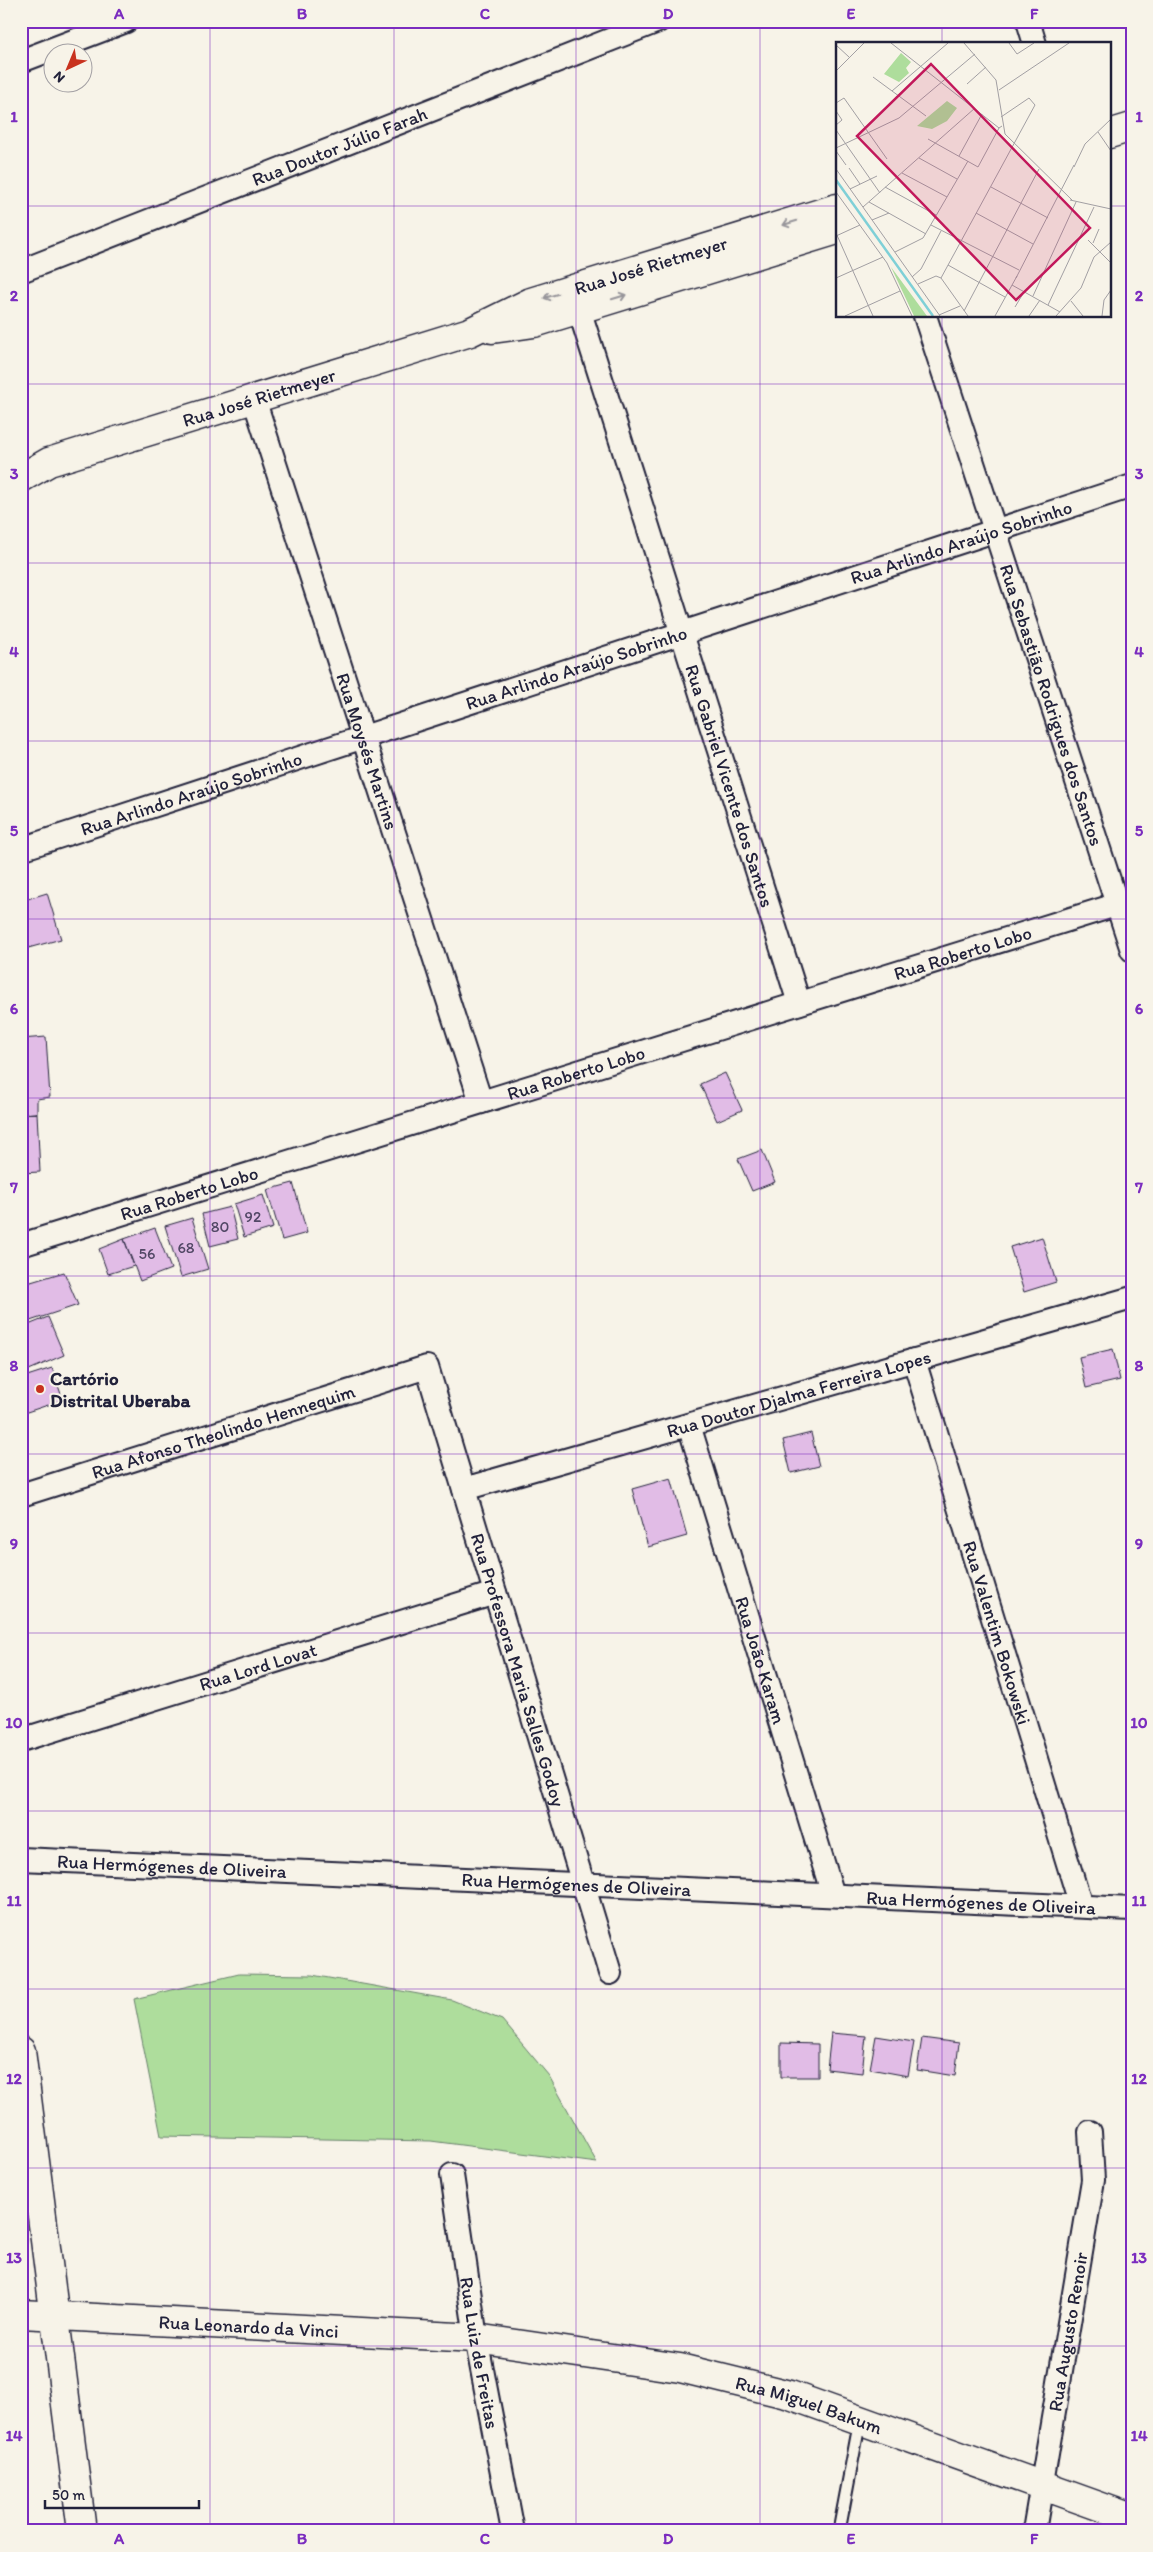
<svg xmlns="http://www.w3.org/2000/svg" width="1153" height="2552" font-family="Itim,sans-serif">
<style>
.green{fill:#aedd9c;stroke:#68806c}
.building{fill:#e1bce6;stroke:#22223b}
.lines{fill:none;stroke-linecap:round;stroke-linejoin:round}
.lane-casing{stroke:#22223b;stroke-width:15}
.street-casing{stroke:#22223b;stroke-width:26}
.secondary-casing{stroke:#22223b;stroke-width:31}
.lane{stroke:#f7f3e8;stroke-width:11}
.street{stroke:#f7f3e8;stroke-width:22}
.secondary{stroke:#f7f3e8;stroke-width:28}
.oneway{stroke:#97959a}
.grid{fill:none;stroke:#7b2cbf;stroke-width:1;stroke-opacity:0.55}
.poi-dot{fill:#c8321e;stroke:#f7f3e8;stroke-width:2}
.labels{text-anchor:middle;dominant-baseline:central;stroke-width:4;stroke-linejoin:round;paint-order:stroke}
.number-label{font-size:16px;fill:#524866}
.street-label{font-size:19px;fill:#22223b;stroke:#f7f3e8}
.poi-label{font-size:19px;font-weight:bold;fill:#22223b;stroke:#f7f3e8;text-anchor:start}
.inset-river{fill:none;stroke:#7fd0d7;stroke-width:2.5}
.inset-road{fill:none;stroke:#a29fa3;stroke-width:1}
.view{fill:#c2185b;fill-opacity:0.15;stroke:#c2185b;stroke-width:2.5}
.inset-edge{fill:none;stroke:#22223b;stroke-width:2.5}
.neatline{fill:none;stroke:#7b2cbf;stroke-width:2}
.grid-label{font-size:16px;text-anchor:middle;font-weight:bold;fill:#7b2cbf}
</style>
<rect width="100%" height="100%" fill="#f7f3e8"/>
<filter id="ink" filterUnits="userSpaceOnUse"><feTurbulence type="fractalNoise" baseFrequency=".02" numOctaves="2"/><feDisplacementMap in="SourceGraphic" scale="10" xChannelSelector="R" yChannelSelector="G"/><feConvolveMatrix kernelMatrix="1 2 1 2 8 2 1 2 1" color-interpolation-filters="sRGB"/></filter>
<g filter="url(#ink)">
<path class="green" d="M239,1974L312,1975L452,2000L502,2020L549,2076L597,2163L431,2141L161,2136L134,1999Z"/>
<path class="building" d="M47,893L61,939L21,950V901Z
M46,1037L50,1097L37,1099V1113L21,1114V1039Z
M725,1073L742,1110L717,1121L700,1084Z
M37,1113L40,1172L21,1173V1114Z
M762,1150L775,1182L752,1191L738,1159Z
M293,1183L307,1233L282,1240L267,1190Z
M263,1195L273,1228L244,1237L234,1204Z
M230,1207L238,1239L210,1246L202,1214Z
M192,1218L208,1269L181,1277L165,1226Z
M155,1228L171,1269L140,1281L124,1239Z
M1042,1237L1056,1282L1024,1292L1010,1247Z
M124,1239L134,1266L108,1274L99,1249Z
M64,1272L78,1305L21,1324V1285Z
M48,1317L64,1355L29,1370L21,1351V1328Z
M1113,1349L1120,1380L1086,1388L1079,1357Z
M52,1368L63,1400L21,1414V1378Z
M811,1433L819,1466L791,1473L783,1440Z
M671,1478L687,1536L648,1547L632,1489Z
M831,2033L866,2036L862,2073L827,2069Z
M876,2036L914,2042L908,2076L870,2069Z
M922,2038L959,2043L955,2076L917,2070Z
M781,2043L818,2044V2077H781Z"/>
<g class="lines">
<defs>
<path id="lane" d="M839,2531L860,2420"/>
<g id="street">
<path d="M1028,21L1035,44"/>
<path d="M21,61L126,21"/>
<path id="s1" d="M21,271L658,21"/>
<path id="s2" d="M579,309L799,1003"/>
<path id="s3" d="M925,316L1132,950"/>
<path id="s4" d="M254,399L481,1102"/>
<path id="s5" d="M21,849L1132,486"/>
<path id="s6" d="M21,1245L1132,900"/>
<path id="s7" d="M914,1360L1081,1906"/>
<path id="s8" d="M689,1425L833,1895"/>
<path id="s9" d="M464,1489L1132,1298"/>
<path id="s10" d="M21,1495L427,1367L610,1973"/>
<path id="s11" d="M21,1740L495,1593"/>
<path id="s12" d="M21,1859L1132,1909"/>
<path id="s13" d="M452,2175L476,2338L513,2531"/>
<path id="s14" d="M1034,2531L1093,2180L1090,2132"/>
</g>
<g id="secondary">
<path d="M1109,134L1132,127"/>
<path d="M492,329L534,323L837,230"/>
<path id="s15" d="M21,478L49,462L470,332L531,302L837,208"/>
<path d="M21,2051L82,2531"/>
<path id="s16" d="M21,2314L476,2338L680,2368L790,2395L1132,2518"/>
</g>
</defs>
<use href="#lane" class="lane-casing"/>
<use href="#street" class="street-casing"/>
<use href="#secondary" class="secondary-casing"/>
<use href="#lane" class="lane"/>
<use href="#street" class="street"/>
<use href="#secondary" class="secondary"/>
</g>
<defs><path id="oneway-shaft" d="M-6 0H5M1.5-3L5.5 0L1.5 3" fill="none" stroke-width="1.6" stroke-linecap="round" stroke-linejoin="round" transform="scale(1.25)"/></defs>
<g class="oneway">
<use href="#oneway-shaft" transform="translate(790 223) rotate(163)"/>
<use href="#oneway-shaft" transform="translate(551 296) rotate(163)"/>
<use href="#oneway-shaft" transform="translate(619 297) rotate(-17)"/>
</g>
</g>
<path class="grid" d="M210,21V2531M394,21V2531M576,21V2531M760,21V2531M942,21V44M21,206H837M1109,206H1132M942,316V2531M21,384H1132M21,563H1132M21,741H1132M21,919H1132M21,1098H1132M21,1276H1132M21,1454H1132M21,1633H1132M21,1811H1132M21,1989H1132M21,2168H1132M21,2346H1132"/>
<circle class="poi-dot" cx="40" cy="1389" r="5"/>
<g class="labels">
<g class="number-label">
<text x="253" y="1216">92</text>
<text x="220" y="1226">80</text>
<text x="186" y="1247">68</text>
<text x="147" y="1253">56</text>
</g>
<g class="street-label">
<text stroke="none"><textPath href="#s1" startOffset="342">Rua Doutor Júlio Farah</textPath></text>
<text stroke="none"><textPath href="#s15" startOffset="666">Rua José Rietmeyer</textPath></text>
<text stroke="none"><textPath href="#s15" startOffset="252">Rua José Rietmeyer</textPath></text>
<text stroke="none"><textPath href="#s5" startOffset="989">Rua Arlindo Araújo Sobrinho</textPath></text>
<text stroke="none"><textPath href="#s5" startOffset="584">Rua Arlindo Araújo Sobrinho</textPath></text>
<text stroke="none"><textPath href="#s3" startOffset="409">Rua Sebastião Rodrigues dos Santos</textPath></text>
<text stroke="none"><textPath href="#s4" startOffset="370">Rua Moysés Martins</textPath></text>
<text stroke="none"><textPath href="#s2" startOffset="500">Rua Gabriel Vicente dos Santos</textPath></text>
<text stroke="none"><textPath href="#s5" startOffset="179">Rua Arlindo Araújo Sobrinho</textPath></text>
<text stroke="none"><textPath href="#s6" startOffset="986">Rua Roberto Lobo</textPath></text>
<text stroke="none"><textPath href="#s6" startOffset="581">Rua Roberto Lobo</textPath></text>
<text stroke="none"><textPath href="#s6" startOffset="176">Rua Roberto Lobo</textPath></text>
<text stroke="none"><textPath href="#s9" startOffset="348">Rua Doutor Djalma Ferreira Lopes</textPath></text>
<text stroke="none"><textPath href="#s10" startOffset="212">Rua Afonso Theolindo Hennequim</textPath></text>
<text stroke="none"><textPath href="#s7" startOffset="285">Rua Valentim Bokowski</textPath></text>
<text stroke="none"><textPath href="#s8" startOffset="246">Rua João Karam</textPath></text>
<text stroke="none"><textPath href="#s11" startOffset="248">Rua Lord Lovat</textPath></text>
<text stroke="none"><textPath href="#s10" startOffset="742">Rua Professora Maria Salles Godoy</textPath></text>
<text stroke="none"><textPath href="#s12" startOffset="151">Rua Hermógenes de Oliveira</textPath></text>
<text stroke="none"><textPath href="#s12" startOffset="556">Rua Hermógenes de Oliveira</textPath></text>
<text stroke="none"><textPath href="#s12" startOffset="961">Rua Hermógenes de Oliveira</textPath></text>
<text stroke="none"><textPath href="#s16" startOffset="228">Rua Leonardo da Vinci</textPath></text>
<text stroke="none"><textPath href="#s14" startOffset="202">Rua Augusto Renoir</textPath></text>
<text stroke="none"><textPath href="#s13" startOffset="180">Rua Luiz de Freitas</textPath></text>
<text stroke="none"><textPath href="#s16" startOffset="796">Rua Miguel Bakum</textPath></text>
</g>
<g class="poi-label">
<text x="50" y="1378">Cartório<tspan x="50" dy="22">Distrital Uberaba</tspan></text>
</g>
</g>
<g transform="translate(836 42)">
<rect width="275" height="275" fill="#f7f3e8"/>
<path d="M65,11L75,20L70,26L73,31L63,40L48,32ZM111,59L121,66L111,79L96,87L81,84ZM55,225L91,274H78Z" fill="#aedd9c"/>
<path class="inset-river" d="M0,138L97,274"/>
<path class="inset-road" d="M55,1L163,86L166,84M128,1L160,38L169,92L237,159M173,1L181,12L198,1M0,3L13,15M0,29L28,1M37,35L90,74M131,42L150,25M163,48L233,1M56,49L112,1M0,61L8,56L51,117M0,69L6,78L0,83M0,88L44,151M262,90L275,109M92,97L142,125L163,86M0,106L63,76L139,12M0,109L10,123M123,114L146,72M83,116L121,137M238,125L249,102L275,77M13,126L24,142M0,127L104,274M66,131L111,155M49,145L100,173M155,145L212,176M14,147L41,134M0,150L51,221L76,274M234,158L275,167M33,160L90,192M27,165L139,66M140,171L197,202M36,178L53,171M95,183L183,228M0,191L37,274M0,194L24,183M252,198L275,221M257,201L263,187M59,210L87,196L132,119M112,223L169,255M76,235L85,227L105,189M0,236L47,215M105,236L132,274M180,236L238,123M82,242L100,234L105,236L199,63L193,56L165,75M176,243L224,270M197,254L240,160M235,259L247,274M212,263L258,165M179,265L188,250M128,269L203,127M103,273L124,264M9,274L64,249M159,274L181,234M193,274L204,258M220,274L245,246L258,215L275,200M266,274L268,258L275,248"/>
<path class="view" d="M95,22L254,186L180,258L21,94Z"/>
<rect width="275" height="275" class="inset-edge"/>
</g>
<rect width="1153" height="2552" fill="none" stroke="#f7f3e8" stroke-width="55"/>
<g transform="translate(68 68) rotate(224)"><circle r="24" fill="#f7f3e8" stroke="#a29fa3"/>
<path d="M0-4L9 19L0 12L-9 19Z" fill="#c8321e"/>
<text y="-8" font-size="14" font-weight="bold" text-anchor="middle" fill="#22223b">N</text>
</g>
<path d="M45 2500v8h154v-8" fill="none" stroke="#22223b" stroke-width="2.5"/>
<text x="52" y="2500" font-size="15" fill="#22223b" stroke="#f7f3e8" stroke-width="4" paint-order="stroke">50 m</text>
<rect x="28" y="28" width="1098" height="2496" class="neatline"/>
<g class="grid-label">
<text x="119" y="19">A</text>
<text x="302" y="19">B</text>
<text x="485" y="19">C</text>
<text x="668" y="19">D</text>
<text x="851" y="19">E</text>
<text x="1034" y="19">F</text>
<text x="14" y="122">1</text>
<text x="1139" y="122">1</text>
<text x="14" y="301">2</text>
<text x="1139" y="301">2</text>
<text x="14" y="479">3</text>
<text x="1139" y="479">3</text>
<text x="14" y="657">4</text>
<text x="1139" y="657">4</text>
<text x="14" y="836">5</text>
<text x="1139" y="836">5</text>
<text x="14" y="1014">6</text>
<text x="1139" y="1014">6</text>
<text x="14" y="1193">7</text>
<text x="1139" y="1193">7</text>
<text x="14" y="1371">8</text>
<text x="1139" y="1371">8</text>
<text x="14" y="1549">9</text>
<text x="1139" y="1549">9</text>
<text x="14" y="1728">10</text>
<text x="1139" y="1728">10</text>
<text x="14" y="1906">11</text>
<text x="1139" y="1906">11</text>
<text x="14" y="2084">12</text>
<text x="1139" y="2084">12</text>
<text x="14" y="2263">13</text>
<text x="1139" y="2263">13</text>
<text x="14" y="2441">14</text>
<text x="1139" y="2441">14</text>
<text x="119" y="2544">A</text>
<text x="302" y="2544">B</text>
<text x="485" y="2544">C</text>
<text x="668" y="2544">D</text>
<text x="851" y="2544">E</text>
<text x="1034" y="2544">F</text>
</g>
</svg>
